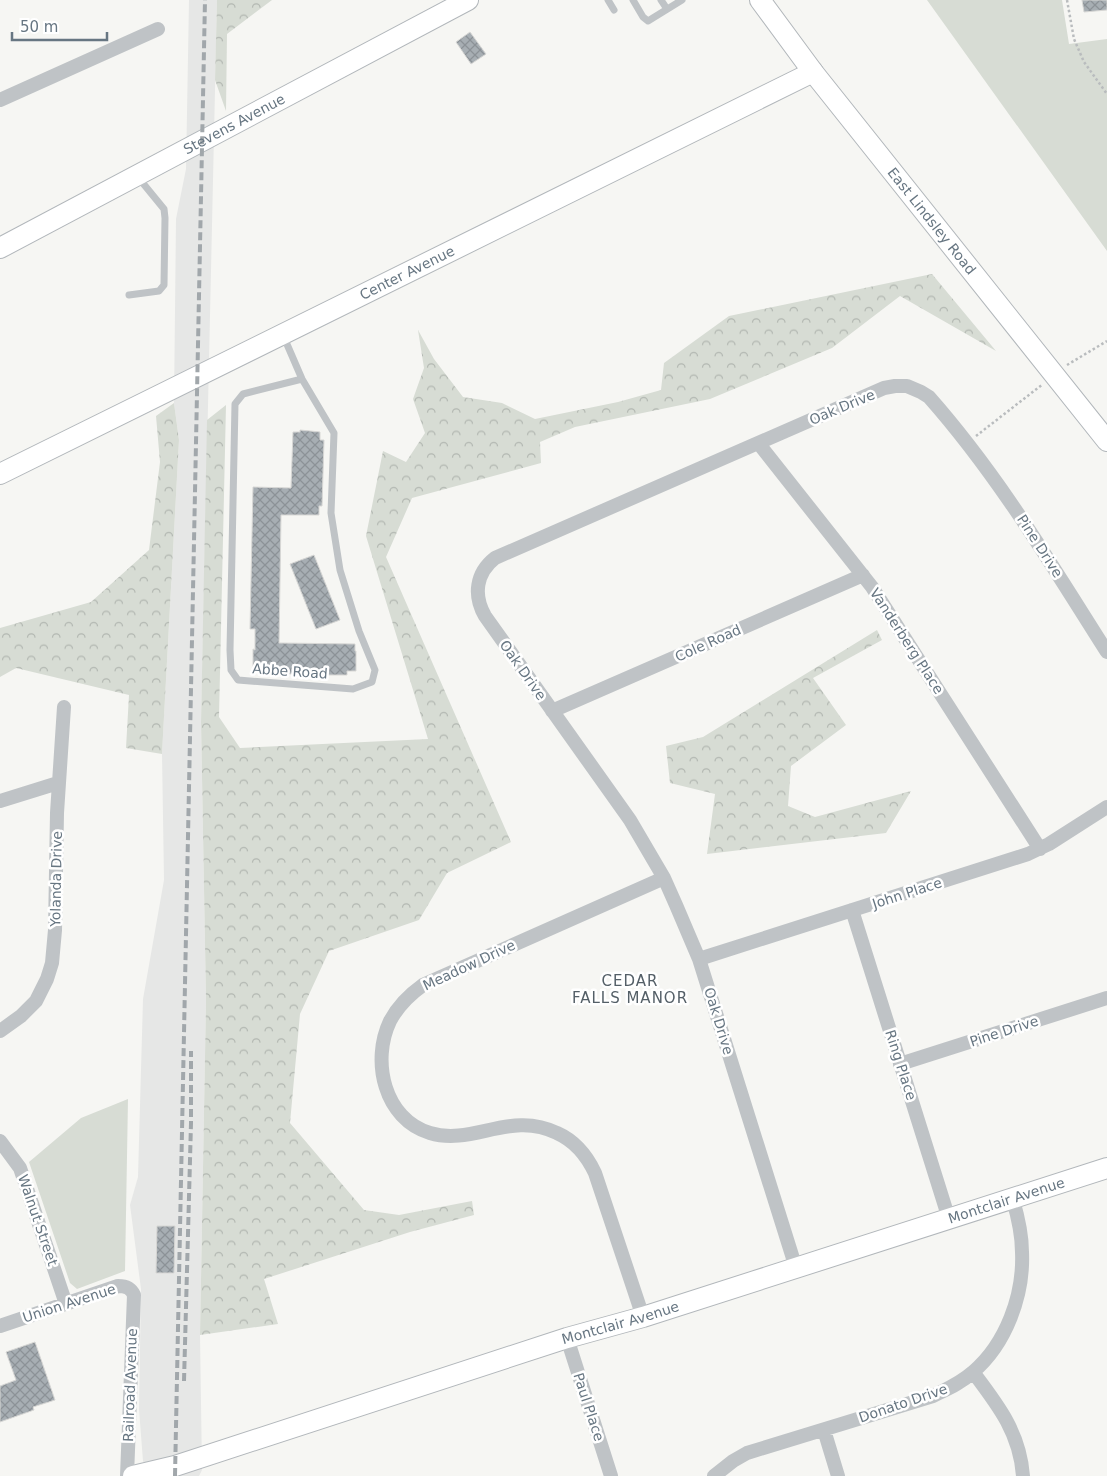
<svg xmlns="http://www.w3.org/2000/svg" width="1107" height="1476" font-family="'DejaVu Sans',sans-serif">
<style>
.built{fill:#e6e7e6}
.green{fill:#d7dcd4}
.forest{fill:url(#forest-crowns)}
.building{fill:url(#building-cross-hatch);stroke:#d7d7d5}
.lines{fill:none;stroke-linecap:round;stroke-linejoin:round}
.secondary-casing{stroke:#b2b7bb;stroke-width:22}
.path{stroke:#b9bcbe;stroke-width:2.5;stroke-dasharray:2.5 2.5;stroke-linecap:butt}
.lane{stroke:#bfc3c6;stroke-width:7}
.street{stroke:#bfc3c6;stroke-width:14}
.secondary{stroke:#fff;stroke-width:20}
.rail{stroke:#a1a7ab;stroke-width:4;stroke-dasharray:8 4;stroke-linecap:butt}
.labels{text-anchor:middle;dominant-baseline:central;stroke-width:5;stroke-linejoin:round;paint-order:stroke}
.street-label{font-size:14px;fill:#677682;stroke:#fff}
.neighbourhood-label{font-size:15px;letter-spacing:1px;fill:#545f67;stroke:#fff}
</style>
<defs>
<pattern id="forest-crowns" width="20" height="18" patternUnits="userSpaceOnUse" patternTransform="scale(1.25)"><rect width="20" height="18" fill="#d7dcd4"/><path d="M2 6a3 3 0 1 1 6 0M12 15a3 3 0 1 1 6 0" fill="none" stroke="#b2b7b1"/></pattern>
<pattern id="building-cross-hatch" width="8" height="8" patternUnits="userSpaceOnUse" patternTransform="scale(1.25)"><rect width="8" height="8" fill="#a7aeb3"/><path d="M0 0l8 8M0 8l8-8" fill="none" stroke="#8c9297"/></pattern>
</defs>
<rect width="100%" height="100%" fill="#f6f6f3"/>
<path class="built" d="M189,0H217L201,722L206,1000L200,1335L202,1470L199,1476H151L143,1461L139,1409L141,1289L130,1205L138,1177L143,999L164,880L162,754L179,440L174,403L176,219L186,169Z"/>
<path class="green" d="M927,0H1062L1069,44L1107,39V251Z
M128,1099L125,1271L77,1289L70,1283L29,1162L81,1118Z"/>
<path class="forest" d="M217,0H272L227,34L226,111L215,80Z
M932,274L996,351L900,296L832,348L710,399L575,427L540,442L541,463L412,498L386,557L511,842L447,873L419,920L329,951L300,1014L290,1123L364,1210L399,1215L472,1201L474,1215L410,1232L264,1279L278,1324L200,1335L206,1000L201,722L207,420L226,405L219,717L240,748L428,739L366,536L383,451L406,462L425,433L413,399L424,368L418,330L434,359L463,397L502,403L535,419L618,402L661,390L664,363L729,316Z
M174,403L179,440L162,754L126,748L129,695L16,668L0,677V628L91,602L149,550L160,462L156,416Z
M877,630L882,640L813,678L846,725L791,766L788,806L815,817L911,791L886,833L707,854L715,794L670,783L666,746L703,737Z"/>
<path class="building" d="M1082,0H1107V10L1084,12Z
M470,32L486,54L471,64L456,42Z
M300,430L320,432V440H324L322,506H319V515H281L279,643L355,644V651H356V671H347V675H315V671L294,670V674H261V670H253V649L255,650V629H250L253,487L291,488L293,432H300Z
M314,555L340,620L316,629L290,564Z
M157,1226H175L174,1273H156Z
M35,1342L55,1400L33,1407L34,1410L0,1422V1386L16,1380L6,1352Z"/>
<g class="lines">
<defs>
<g id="secondary">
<path id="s1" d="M760,0L813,72L1107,441"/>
<path id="s2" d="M0,248L468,0"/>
<path id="s3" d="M0,474L813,72"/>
<path id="s4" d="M133,1476L175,1466L567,1338L643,1317L1107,1168"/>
</g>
</defs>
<use href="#secondary" class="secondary-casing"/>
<path class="path" d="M1067,0L1074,39L1084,62L1107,94
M1067,365L1107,341
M976,436L1043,384"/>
<path class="lane" d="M608,0L614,10
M633,0L643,17L648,21L682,0
M661,0L667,9
M129,295L159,291L164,285L165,218L164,209L137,176
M283,335L302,379L334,433L331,513L340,570L359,631L375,670L372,682L353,689L238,680L231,670L230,650L235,404L243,394L302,379"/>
<path class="street" d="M0,100L158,29
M759,444L872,587L1040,849
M552,711L863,575
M0,801L58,783
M852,910L949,1219
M699,959L1028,854L1049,844L1107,807
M0,1031L21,1016L36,1001L47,979L52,963L55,930L57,813L64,707
M900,1064L1107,998
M0,1141L20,1168L66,1304
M796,1268L699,959L676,905L664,878L630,820L485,616C473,595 476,573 495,558L884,388L895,386H907L921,392L929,397C998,475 1051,564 1107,652
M643,1317L595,1173C587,1156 575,1141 557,1133C511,1110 473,1146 430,1133C384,1119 371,1061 390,1021C398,1006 409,995 423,985L664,878
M0,1326L118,1286C126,1286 131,1288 134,1295L127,1476
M567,1338L611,1476
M973,1372C998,1405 1020,1433 1023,1476
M824,1430L838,1476
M714,1476L733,1461L747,1453L933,1396C947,1389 961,1383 973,1372C1006,1344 1024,1295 1022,1252C1022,1234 1018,1217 1013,1200"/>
<use href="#secondary" class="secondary"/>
<path class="rail" d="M184,1381L191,1123V1051
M175,1476L205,0"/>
</g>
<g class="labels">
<g class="street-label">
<text stroke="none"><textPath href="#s2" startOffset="265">Stevens Avenue</textPath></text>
<text stroke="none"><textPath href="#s1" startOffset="280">East Lindsley Road</textPath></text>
<text stroke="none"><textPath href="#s3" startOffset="454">Center Avenue</textPath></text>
<text transform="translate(842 407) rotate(-23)">Oak Drive</text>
<text transform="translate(1040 546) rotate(57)">Pine Drive</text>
<text transform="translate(907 641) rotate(57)">Vanderberg Place</text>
<text transform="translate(708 643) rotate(-24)">Cole Road</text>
<text transform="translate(523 670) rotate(55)">Oak Drive</text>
<text transform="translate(290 671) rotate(4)">Abbe Road</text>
<text transform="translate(56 879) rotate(-89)">Yolanda Drive</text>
<text transform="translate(907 893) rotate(-18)">John Place</text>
<text transform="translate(469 965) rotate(-25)">Meadow Drive</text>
<text transform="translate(719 1021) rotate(73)">Oak Drive</text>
<text transform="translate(1004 1031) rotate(-18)">Pine Drive</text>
<text transform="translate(901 1065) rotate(72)">Ring Place</text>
<text stroke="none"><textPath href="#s4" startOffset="916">Montclair Avenue</textPath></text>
<text transform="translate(38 1220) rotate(71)">Walnut Street</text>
<text transform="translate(69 1303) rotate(-18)">Union Avenue</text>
<text stroke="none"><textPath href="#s4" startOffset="511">Montclair Avenue</textPath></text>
<text transform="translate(130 1385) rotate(-88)">Railroad Avenue</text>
<text transform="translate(903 1403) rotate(-19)">Donato Drive</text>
<text transform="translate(589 1407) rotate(72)">Paul Place</text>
</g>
<g class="neighbourhood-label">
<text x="630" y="981">CEDAR<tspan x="630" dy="17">FALLS MANOR</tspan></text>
</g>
</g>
<path d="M12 32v8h95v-8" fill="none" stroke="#677682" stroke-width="2.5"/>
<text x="20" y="32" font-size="15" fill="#677682" stroke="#ffffff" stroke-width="4" paint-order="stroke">50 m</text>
</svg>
